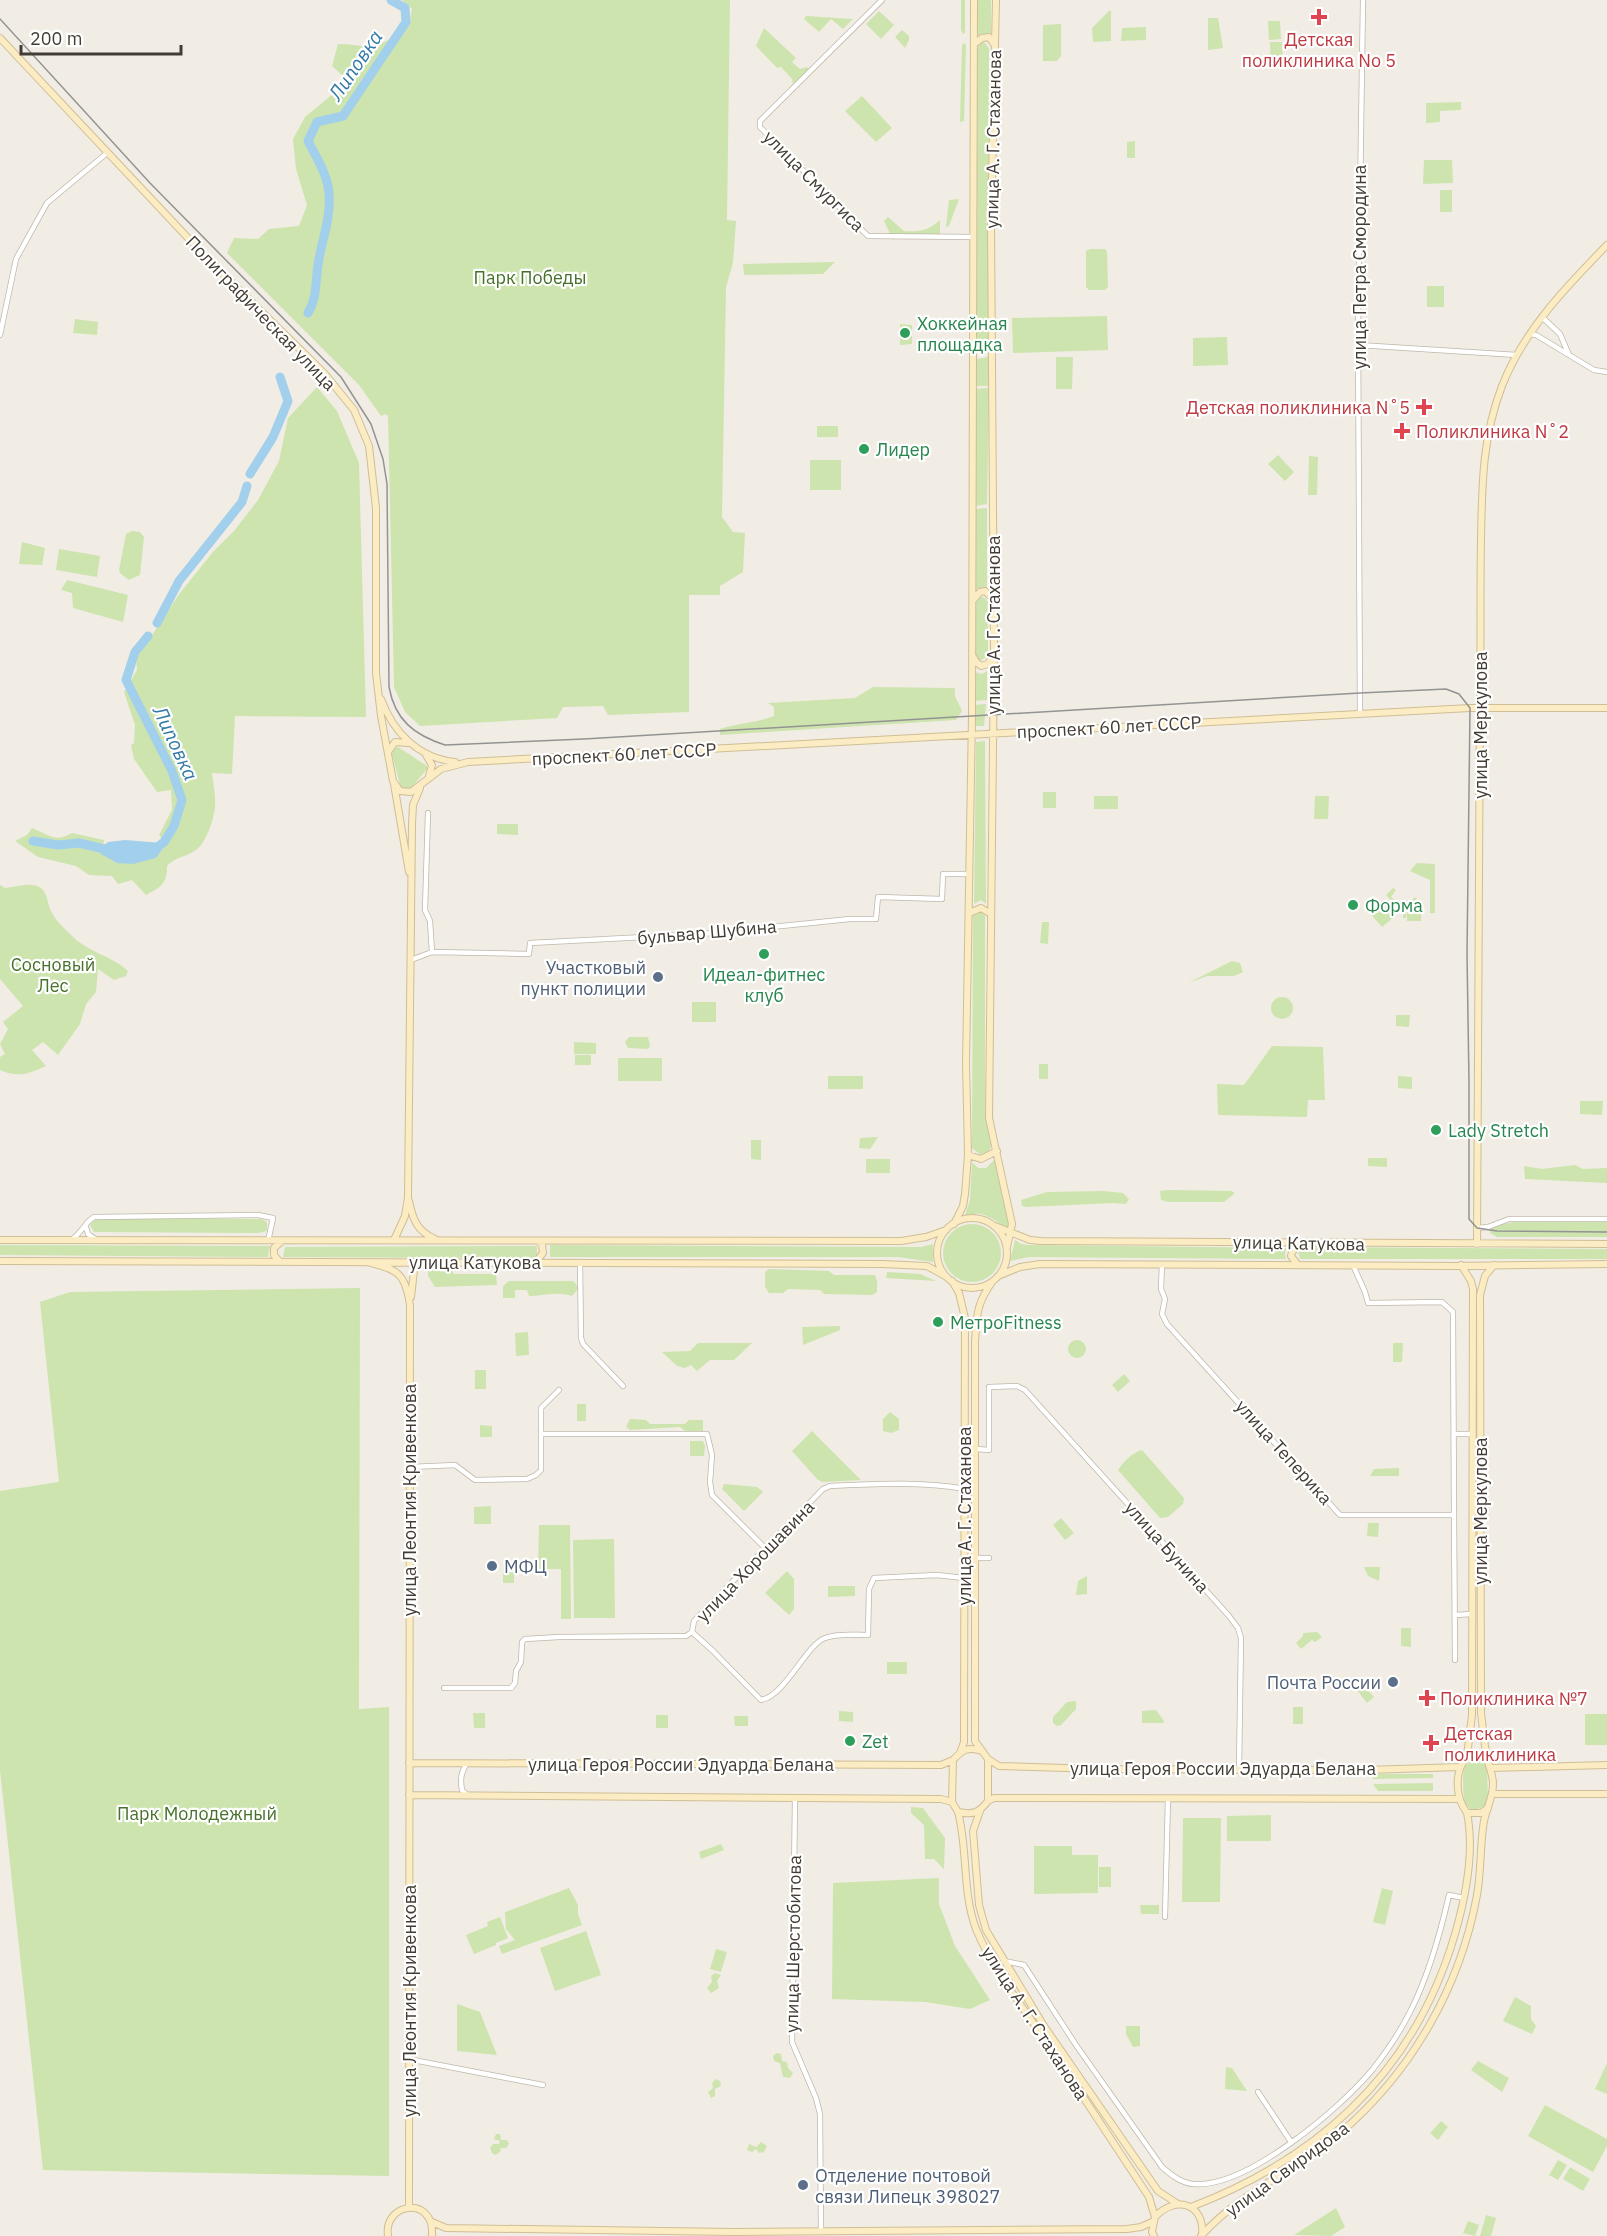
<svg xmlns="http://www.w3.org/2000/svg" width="1607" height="2236" font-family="'IBM Plex Sans',sans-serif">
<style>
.green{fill:#cde4ae}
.water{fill:#a2d0ec}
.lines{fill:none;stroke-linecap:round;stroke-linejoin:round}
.river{stroke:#a2d0ec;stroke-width:9}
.street-casing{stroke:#bfb7aa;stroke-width:6}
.secondary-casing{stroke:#cfbe96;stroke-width:8}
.street{stroke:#fff;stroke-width:4.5}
.secondary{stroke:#fcecc3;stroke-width:6}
.tram{stroke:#939393;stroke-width:1.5}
.health-dot{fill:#e0444e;stroke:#fff;stroke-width:2}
.leisure-dot{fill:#2e9e5b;stroke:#fff;stroke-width:2}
.service-dot{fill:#5c6f8a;stroke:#fff;stroke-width:2}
.labels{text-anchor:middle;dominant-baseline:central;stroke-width:4.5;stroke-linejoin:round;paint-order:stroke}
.health-label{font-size:18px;fill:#be3a42;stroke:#fff;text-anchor:start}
.street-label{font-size:18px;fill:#433c34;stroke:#fff}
.park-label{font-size:18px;fill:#47712b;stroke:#fff}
.leisure-label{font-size:18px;fill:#27864d;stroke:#fff;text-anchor:start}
.service-label{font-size:18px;fill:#4e5e75;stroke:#fff;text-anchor:end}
.water-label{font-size:20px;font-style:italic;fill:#337aa8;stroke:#fff}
</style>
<rect width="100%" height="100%" fill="#f1ede4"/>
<path class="green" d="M402,0H730L727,220L736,221L733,263L726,287L722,517L733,532L745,533L743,572L720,586V595H689V712L608,715L603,706L563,707L557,718L420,726L405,712L394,687L388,416L386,414L381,416L359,385L227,253L234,238L258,239L269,229L299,226L307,205L296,169L293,139L305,117L339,89L344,77L332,66L338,44C349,44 358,46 368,46C384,46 397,34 409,26L412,9Z
M961,0H965V33L963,34L961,30Z
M977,0H991V35H977Z
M879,11L894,25L881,39L866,24Z
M1109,11H1111V41L1093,42L1092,28Z
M806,16L853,19L843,29L831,19L819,32L804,19Z
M1208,18H1218L1223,48L1208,50Z
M1280,21L1281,39L1269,40L1268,21Z
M1061,24V56L1057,61H1043V25Z
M1146,27V40L1121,41L1122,28Z
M764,28L796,58L792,62L800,69L807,67L809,69L793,85L792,79L781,67L777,68L756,46Z
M902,30L909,36V40L905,48L895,37Z
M984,42L989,48V339C985,344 984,347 977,344L976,340V46L979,43Z
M1270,42H1282L1283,66L1271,67Z
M964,43L966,45L964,121L960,122L962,45Z
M862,96L892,128L876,142L845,111Z
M1461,102V110L1440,111V122L1426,123V103Z
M1135,141V158H1127V142Z
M1424,160H1452L1453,183L1423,184Z
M1440,190H1452V212H1440Z
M959,199L949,226L946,227L949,200Z
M888,217L904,231C920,232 928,231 940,220V234H890L884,221Z
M1090,249H1105L1107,252L1108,287L1105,290H1089L1086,287V251Z
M835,262L823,274L744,275L743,264Z
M1427,286H1444V307H1427Z
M1107,316L1108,350L1013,353L1012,318Z
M75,319L98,322L97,335L73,333Z
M900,324L912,325V344L900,345Z
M1227,337L1228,365L1193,366V338Z
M989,355V386H975V359L985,358Z
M1056,357H1073L1072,389H1056Z
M317,387L337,411L359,463L366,717L235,716L232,774L212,773C213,783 216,796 215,807C214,819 206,843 196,850C185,858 176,856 167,866C167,884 161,887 146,895L132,880L118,884L112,876L89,875L76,866L38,857L15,841L27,835L32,828C49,835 55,843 72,833L104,840L102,854L156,858L169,841L164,842L159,835L172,810L171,790L157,792L134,759L131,745L134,743L135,725L124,692L137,670L136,659L180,593L213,552L234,531L258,500L279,461L288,418Z
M989,388L987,504L975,506V389Z
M817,426H838V437H817Z
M1278,455L1294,472L1285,481L1268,464Z
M1309,456L1318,457L1317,495H1308Z
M810,460H841V490H810Z
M987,508V590L979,588L974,590L975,509Z
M132,531L140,532L144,537L140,575L129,580L121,574L119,570L126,534Z
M22,542L45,548L42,565L19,564Z
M59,549L100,556L97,577L56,570Z
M67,580L128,595L123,622L73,608L72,593L61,590Z
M979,596L985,598L988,602V656L980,661L974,654V603Z
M987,671V700L974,701V672L982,674Z
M873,687L955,688V696L962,711L956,720L720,735V729C739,723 756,723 774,716V707L768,703L855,698Z
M986,704L984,726H976L973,705Z
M985,741L986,904L981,900L974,904L976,742Z
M398,747L427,766V769L410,789H402L400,785L392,754L394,749Z
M1043,792H1056V808H1043Z
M1094,796H1118V809H1094Z
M1315,796H1329L1328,819H1314Z
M497,824H518V835L497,834Z
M1417,863L1435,864V913H1430V880L1410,871Z
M0,885L5,888C15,887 32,881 41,888C49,895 47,905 52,913C56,921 64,928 70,934C88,953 111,955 128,971L126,976L114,980L98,969L96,992L86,1004L80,1024L58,1055L43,1042L32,1050L46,1066C29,1074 17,1078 0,1070V1057L5,1054L0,1044L8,1029L3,1022L23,1006L0,979Z
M1393,888L1396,890L1391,897L1404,908L1415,897L1421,905L1412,906H1421V921H1407V909L1406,918H1403V912L1386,895Z
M1381,902L1393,913L1394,917L1382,927L1369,912Z
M981,912L985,916V1112L991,1144L990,1151L981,1155L972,1148L973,916Z
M1042,922H1049L1048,944L1040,943Z
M1232,961L1240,963L1243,972L1234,976H1207L1188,983Z
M1271 1008a11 11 0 1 1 22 0a11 11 0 1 1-22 0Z
M692,1002H716V1022H692Z
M1396,1015H1410L1409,1027L1396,1026Z
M629,1037H648L650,1046L648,1049L628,1048L625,1042Z
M574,1042L596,1043V1054H574Z
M1272,1046L1323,1047L1325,1100H1308L1307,1117L1218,1115L1217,1084L1244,1085Z
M575,1055H591V1065H575Z
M618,1058H662V1081H618Z
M1039,1064H1048V1079H1039Z
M828,1076H863V1089H828Z
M1398,1076L1412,1077V1089L1398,1088Z
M1580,1101H1603L1602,1115L1580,1114Z
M878,1137L870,1149L859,1148L860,1138Z
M751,1140H761V1160L751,1159Z
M1368,1158H1387V1167L1368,1166Z
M866,1159H890V1173H866Z
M995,1159L1009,1219L1008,1230C1001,1224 986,1212 975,1214C972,1214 969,1216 965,1215L970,1200L972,1162L978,1168H986Z
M1575,1165L1583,1169L1607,1168V1183L1525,1179L1524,1166L1542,1169Z
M1169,1190L1231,1191L1235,1193L1224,1202H1168L1161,1200L1160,1191Z
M1103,1191L1123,1193L1129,1199L1126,1204L1113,1203L1027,1207L1022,1206L1021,1200L1047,1192Z
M96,1218L261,1219L267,1222V1230L264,1232L256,1233L94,1232L90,1225Z
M1513,1222H1607V1237H1497L1490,1233L1491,1227Z
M943 1253a29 29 0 1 1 58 0a29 29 0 1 1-58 0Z
M1015,1240L1021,1244L1029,1245L1287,1248L1285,1252L1286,1259L1029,1257L1010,1261Z
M933,1244V1262L898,1257H550V1245L921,1247Z
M0,1245L270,1246L268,1257L0,1255Z
M537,1246V1258L283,1257L285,1247Z
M1301,1247L1607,1249V1259H1300L1298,1251Z
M428,1269H453V1274H496L497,1285L435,1287L428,1276Z
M769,1269L829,1271L834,1275H875L877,1281V1292L872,1295L824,1294L820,1290L788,1289L783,1293H769L765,1287V1272Z
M887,1272L920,1274L936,1281L886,1278Z
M509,1281H573L576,1284L578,1289L572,1296C557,1291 544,1296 529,1296L527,1290H515V1298H503V1286Z
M360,1288L359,1709L389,1707V2176L43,2170L0,1770V1491L59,1482L40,1302L70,1292Z
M840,1326V1330L803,1345L802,1327Z
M528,1332L529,1355L516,1356L515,1333Z
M1068 1349a9 9 0 1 1 18 0a9 9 0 1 1-18 0Z
M698,1343H752L734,1360H710L697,1371L691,1365L685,1368L677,1366L662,1352L690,1351Z
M1393,1343H1403L1402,1362H1393Z
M475,1370H486V1389H475Z
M1124,1374L1130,1381L1118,1392L1112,1385Z
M577,1404H586V1421H577Z
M890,1412L899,1419V1430L891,1433L883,1431V1419Z
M630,1419L646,1420L650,1424H685L689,1420H703V1432L685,1431L680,1427L630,1430L626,1427Z
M480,1425L492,1426V1437H480Z
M812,1431L861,1480L822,1482L817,1479L792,1451Z
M690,1441H703L705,1446L704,1456H690Z
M1142,1450L1184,1498L1183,1504L1168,1517L1160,1518L1118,1470C1124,1461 1132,1453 1142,1450Z
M1399,1468V1476H1370L1374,1469Z
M724,1484L757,1487L763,1492L744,1511L722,1489Z
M491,1506V1524H474V1507Z
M1061,1518L1074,1533L1065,1540L1053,1525Z
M1368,1523H1379L1378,1537L1367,1536Z
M539,1525H570L571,1619H561V1569H540L538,1567Z
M614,1539L615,1618H574L573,1540Z
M503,1565H514V1583H503Z
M1364,1567H1380L1379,1581L1368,1576Z
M787,1571L794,1579V1609L789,1615L765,1593Z
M1087,1576V1594L1076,1595L1078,1581Z
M828,1586H855V1596L828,1597Z
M1401,1628H1411V1647L1401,1646Z
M1317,1632L1322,1637L1315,1642L1312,1640L1301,1649L1296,1643L1303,1636V1633Z
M887,1662H907V1674H887Z
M1363,1685L1374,1697L1367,1703L1357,1690Z
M1076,1701V1709L1061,1725L1057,1726L1053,1723V1717L1067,1702Z
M1293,1707H1303V1724H1293Z
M1156,1710L1164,1721L1163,1723H1142V1711Z
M839,1711L853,1712V1722L839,1721Z
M473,1713H485V1728H474Z
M1585,1714H1607V1745H1585Z
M656,1715H668V1728H656Z
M734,1716H748V1726H735Z
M1474,1758H1480L1487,1766L1488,1801L1485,1806L1473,1811L1464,1803C1464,1788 1458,1765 1474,1758Z
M1373,1774H1433V1778L1373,1779Z
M1433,1783V1791H1378L1373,1784Z
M911,1807L923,1808L945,1838L944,1869L934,1859H925L924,1825L911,1813Z
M1271,1815V1841H1227V1816Z
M1183,1818H1221L1220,1902H1182Z
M721,1844L724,1850L701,1859L699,1852Z
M1034,1846H1072V1855H1098V1893L1034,1894Z
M1099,1867H1111V1887H1099Z
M939,1878V1904L955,1946L990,2000L970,2009L925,2002L832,1999L833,1883Z
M569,1888L578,1905V1914L582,1925L502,1954L499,1946L515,1940L506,1929L505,1912Z
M1382,1888L1393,1891L1385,1925L1373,1922Z
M1140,1905H1159V1914H1141Z
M500,1917L508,1938L496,1943V1945L474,1954L466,1935L488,1926L487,1922Z
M586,1931L601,1975L555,1991L540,1948Z
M716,1949L727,1952L721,1972L710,1969Z
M715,1973L721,1975L717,1981L719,1988L711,1993L707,1988L712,1982L711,1976Z
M1515,1997L1531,2006V2019L1536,2026L1532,2034L1503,2021Z
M457,2004L480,2012L497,2055L457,2051Z
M1126,2026H1140V2046L1133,2047L1126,2034Z
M777,2053L781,2054L782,2061L787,2062L788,2068L793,2073L790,2078L783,2077L780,2063L774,2061L773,2056Z
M1478,2061L1509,2078L1502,2092L1471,2070Z
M1607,2063V2094L1595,2089Z
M1226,2067L1232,2068L1247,2091L1225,2089Z
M716,2079L720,2081L721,2086L715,2089V2096L711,2098L708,2092L713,2088L712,2083Z
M1545,2105L1607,2139V2146L1593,2172L1528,2136Z
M1441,2121L1448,2127L1438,2140L1430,2133Z
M496,2134H500L501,2140H507L509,2144L506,2148H501L500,2152L495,2155L492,2153L490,2148L493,2144H499L500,2141L494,2139Z
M761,2142L767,2146L764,2152L759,2153L756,2149L752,2152L747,2150L749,2144L756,2147Z
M1558,2160L1567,2165L1558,2180L1549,2175Z
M1570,2167L1590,2179L1583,2191L1563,2179Z
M1336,2208L1345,2227L1331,2236L1294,2235Z
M1486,2215L1496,2218L1491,2236H1480Z
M1468,2221L1479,2225L1475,2236L1463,2233Z"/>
<path class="water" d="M125,840L163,843L165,846L156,858L133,864L117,863L101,854L102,847L108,842Z"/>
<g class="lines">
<path class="river" d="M308,313C318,297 315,277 319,259C323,237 331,216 329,194C328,175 316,157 308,141L317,122L343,116L406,22L405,8L391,0
M250,474L273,437L288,401L280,377
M157,623L179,581L242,502L247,486
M148,636L135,652L126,680L172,771L182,800L174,826L164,842L155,849
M33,841L58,845L79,843L113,851"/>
<defs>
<path id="street" d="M882,0L760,121V127L868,236L974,237
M1542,317L1560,334L1569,355
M1530,334L1536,335L1594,370L1607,372
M0,335L16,259L47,203L107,153
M1358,345L1517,355
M1360,714L1358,329L1363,0
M428,813L425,910L430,921L432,952
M411,960L432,952L529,954L530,943L702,934L850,919H876L878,897L942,899L943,874H969
M86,1227L88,1234L97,1240
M1477,1228L1488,1227L1509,1219H1607
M71,1240C83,1232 84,1223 94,1217L258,1215L273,1218L268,1241
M580,1262L581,1338L583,1344L623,1386
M1162,1264L1161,1289L1165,1299L1162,1314L1167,1324L1340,1515H1454L1455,1660
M1353,1265L1365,1292L1368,1303L1442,1302L1453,1312L1454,1515
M542,1434H707L712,1455L710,1482L712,1495L765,1548
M1454,1434H1472
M976,1449L989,1450V1387L1017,1386L1025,1390L1229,1616L1238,1628L1241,1638L1239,1768
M410,1467L455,1465L475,1480L527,1479L536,1475L541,1470V1408L559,1390
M976,1558H989
M1455,1615L1472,1614
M692,1632L713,1651L761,1700C785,1696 806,1645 825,1638C838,1633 855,1635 868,1635L869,1589L874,1578L937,1575L964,1578
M444,1688H511L515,1683L516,1671L521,1662L522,1642L525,1639L559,1637L686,1636L692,1632L694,1621L823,1489L830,1486C874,1484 921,1481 965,1489
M467,1763C461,1772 460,1779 462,1790L467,1795
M795,1797L792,2042L816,2098L820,2114L821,2231
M1165,1917L1168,1798
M1004,1961L1024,1965L1076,2045L1162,2167C1171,2175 1181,2183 1193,2184C1246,2189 1341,2108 1373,2069C1387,2051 1400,2032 1410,2012C1429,1975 1440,1935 1449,1895L1464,1898
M408,2059L543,2085
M1258,2092L1291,2142"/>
<path id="secondary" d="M996,0L991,224L994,654L989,1118L1012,1224L1007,1247
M0,38L204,255L324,373L354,410L369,446L376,508V673L381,716L393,781L400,791L411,792L441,769L468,762L1470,708H1607
M974,44L982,38L989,37L994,44
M974,342L975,345L982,349L989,346L990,342
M974,599L980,592L985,591L993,599
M974,658L976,662L981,666L988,664L992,657
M381,699C393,732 418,758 455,762
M388,752L395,742L408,743
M426,755L432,765L429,776
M394,784L409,872
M969,913L981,908L991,914
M968,1155L981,1159L997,1151
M409,1201C413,1220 417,1231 435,1239
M937 1253a35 35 0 1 1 70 0a35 35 0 1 1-70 0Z
M954,1224L963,1206L965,1194L968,1155L966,1063L972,716L974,0
M995,1226L1030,1240L1041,1241L1607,1244
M0,1240L901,1241L926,1237L946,1230
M394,1240L405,1216L408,1197L412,824L413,805L420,788
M1477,1244C1479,1059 1480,875 1480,691C1481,641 1480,591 1481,540C1482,486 1482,438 1502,386C1524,330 1566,287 1607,245
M0,1261L882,1264L927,1266L947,1277
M279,1261L274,1255V1248L282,1241
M367,1262C398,1269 406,1274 410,1306L409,2208
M536,1262L543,1253L542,1244L538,1241
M1297,1264L1291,1256L1292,1252L1300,1243
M1461,1265L1471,1281L1473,1289L1472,1715L1467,1756
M998,1276L1020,1267L1040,1264L1454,1266L1607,1264
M952,1281L959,1293L965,1318L964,1742L960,1753
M411,1297L414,1271L420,1262
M982,1751C968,1746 962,1750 953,1760L952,1802L958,1812C973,1815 979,1813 988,1801V1759L975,1741V1342C977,1315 976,1305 992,1282
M988,1759L999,1766L1098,1769L1368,1770L1459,1767
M1488,1760L1476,1754L1467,1756C1454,1772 1455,1797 1467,1813H1481L1488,1808
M409,1763L941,1765L953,1760
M1491,1768L1607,1765
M1493,1794H1607
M409,1795L941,1799L952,1802
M988,1801L994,1798L1459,1799
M980,1811L973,1831L979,1905L986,1930L1044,2026L1158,2191L1178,2204
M958,1812C968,1849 962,1892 976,1929C992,1968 1020,2003 1043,2037C1079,2090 1114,2144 1149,2197L1155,2217
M1191,2207C1322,2157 1415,2071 1455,1934C1466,1896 1475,1852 1467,1813
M432,2222L446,2228L733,2232L1127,2229L1141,2227L1154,2221
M388,2236C383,2202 435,2195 432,2236
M1154,2236L1152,2232L1155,2217C1175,2195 1205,2203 1202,2235
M1201,2236C1239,2193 1295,2171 1339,2134C1411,2073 1460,1988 1477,1895C1481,1873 1480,1850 1483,1828C1484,1812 1493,1800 1493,1784C1493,1774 1489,1767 1487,1758C1484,1743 1483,1728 1481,1713L1480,1295L1485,1276L1494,1265"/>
</defs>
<use href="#street" class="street-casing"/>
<use href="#secondary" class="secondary-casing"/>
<use href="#street" class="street"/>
<use href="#secondary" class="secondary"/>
<path class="tram" d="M0,19L150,183L341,377L371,424L383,459L387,484L389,687C395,720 414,735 445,745L584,739L1360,693L1446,689L1459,694L1470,708L1467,954L1469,1082V1219L1477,1228L1497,1231L1607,1232"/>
</g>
<g class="health-dot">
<path d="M1316 8h6v6h6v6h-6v6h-6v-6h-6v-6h6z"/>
<path d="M1421 398h6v6h6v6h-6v6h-6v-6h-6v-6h6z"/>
<path d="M1399 422h6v6h6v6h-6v6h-6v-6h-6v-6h6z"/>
<path d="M1424 1689h6v6h6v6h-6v6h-6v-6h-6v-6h6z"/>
<path d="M1428 1734h6v6h6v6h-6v6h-6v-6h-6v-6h6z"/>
</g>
<g class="leisure-dot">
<circle cx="905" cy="333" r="6"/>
<circle cx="864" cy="449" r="6"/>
<circle cx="1353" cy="905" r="6"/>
<circle cx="764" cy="954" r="6"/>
<circle cx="1436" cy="1130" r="6"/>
<circle cx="938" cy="1322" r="6"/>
<circle cx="850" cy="1741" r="6"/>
</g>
<g class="service-dot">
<circle cx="658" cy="977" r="6"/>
<circle cx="492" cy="1566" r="6"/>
<circle cx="1393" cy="1682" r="6"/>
<circle cx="803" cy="2185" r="6"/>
</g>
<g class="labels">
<g class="health-label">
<text x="1319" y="39" text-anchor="middle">Детская<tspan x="1319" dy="21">поликлиника No 5</tspan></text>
<text x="1410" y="407" text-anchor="end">Детская поликлиника N˚5</text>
<text x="1416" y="431">Поликлиника N˚2</text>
<text x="1440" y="1698">Поликлиника №7</text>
<text x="1444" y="1733">Детская<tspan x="1444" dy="21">поликлиника</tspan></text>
</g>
<g class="street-label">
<text transform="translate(993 139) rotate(-89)">улица А. Г. Стаханова</text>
<text transform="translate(814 181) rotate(45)">улица Смургиса</text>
<text transform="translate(1359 267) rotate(-90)">улица Петра Смородина</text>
<text transform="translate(261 313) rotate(46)">Полиграфическая улица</text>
<text transform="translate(993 625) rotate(-90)">улица А. Г. Стаханова</text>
<text transform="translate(1480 725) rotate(-90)">улица Меркулова</text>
<text transform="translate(1109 727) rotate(-3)">проспект 60 лет СССР</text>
<text transform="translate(624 754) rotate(-3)">проспект 60 лет СССР</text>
<text transform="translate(707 932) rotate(-5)">бульвар Шубина</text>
<text transform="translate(1299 1243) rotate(1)">улица Катукова</text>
<text x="475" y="1262">улица Катукова</text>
<text transform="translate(1284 1452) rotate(48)">улица Теперика</text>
<text transform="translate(409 1500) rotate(-90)">улица Леонтия Кривенкова</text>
<text transform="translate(1480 1511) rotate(-90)">улица Меркулова</text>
<text transform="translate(964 1516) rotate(-90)">улица А. Г. Стаханова</text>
<text transform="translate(1167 1547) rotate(48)">улица Бунина</text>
<text transform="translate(755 1561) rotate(-46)">улица Хорошавина</text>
<text x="681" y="1764">улица Героя России Эдуарда Белана</text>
<text x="1223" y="1768">улица Героя России Эдуарда Белана</text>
<text transform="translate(793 1944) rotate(-89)">улица Шерстобитова</text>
<text transform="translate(409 2001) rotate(-90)">улица Леонтия Кривенкова</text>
<text transform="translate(1035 2023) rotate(57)">улица А. Г. Стаханова</text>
<text transform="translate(1287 2169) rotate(-36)">улица Свиридова</text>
</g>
<g class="park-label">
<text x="530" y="277">Парк Победы</text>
<text x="53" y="964">Сосновый<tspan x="53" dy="21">Лес</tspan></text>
<text x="197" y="1813">Парк Молодежный</text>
</g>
<g class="leisure-label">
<text x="917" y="323">Хоккейная<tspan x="917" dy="21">площадка</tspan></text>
<text x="876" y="449">Лидер</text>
<text x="1365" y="905">Форма</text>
<text x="764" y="974" text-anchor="middle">Идеал-фитнес<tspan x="764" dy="21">клуб</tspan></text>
<text x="1448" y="1130">Lady Stretch</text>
<text x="950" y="1322">МетроFitness</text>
<text x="862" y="1741">Zet</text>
</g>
<g class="service-label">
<text x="646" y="967">Участковый<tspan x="646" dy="21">пункт полиции</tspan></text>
<text x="504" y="1566" text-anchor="start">МФЦ</text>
<text x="1381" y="1682">Почта России</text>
<text x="815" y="2175" text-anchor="start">Отделение почтовой<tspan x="815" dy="21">связи Липецк 398027</tspan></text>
</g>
<g class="water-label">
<text transform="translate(355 65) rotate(-56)">Липовка</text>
<text transform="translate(176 743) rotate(65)">Липовка</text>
</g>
</g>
<path d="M21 45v9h160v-9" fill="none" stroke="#433c34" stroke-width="3"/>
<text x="30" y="45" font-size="18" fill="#433c34" stroke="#ffffff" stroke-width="4.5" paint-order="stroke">200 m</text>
</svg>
